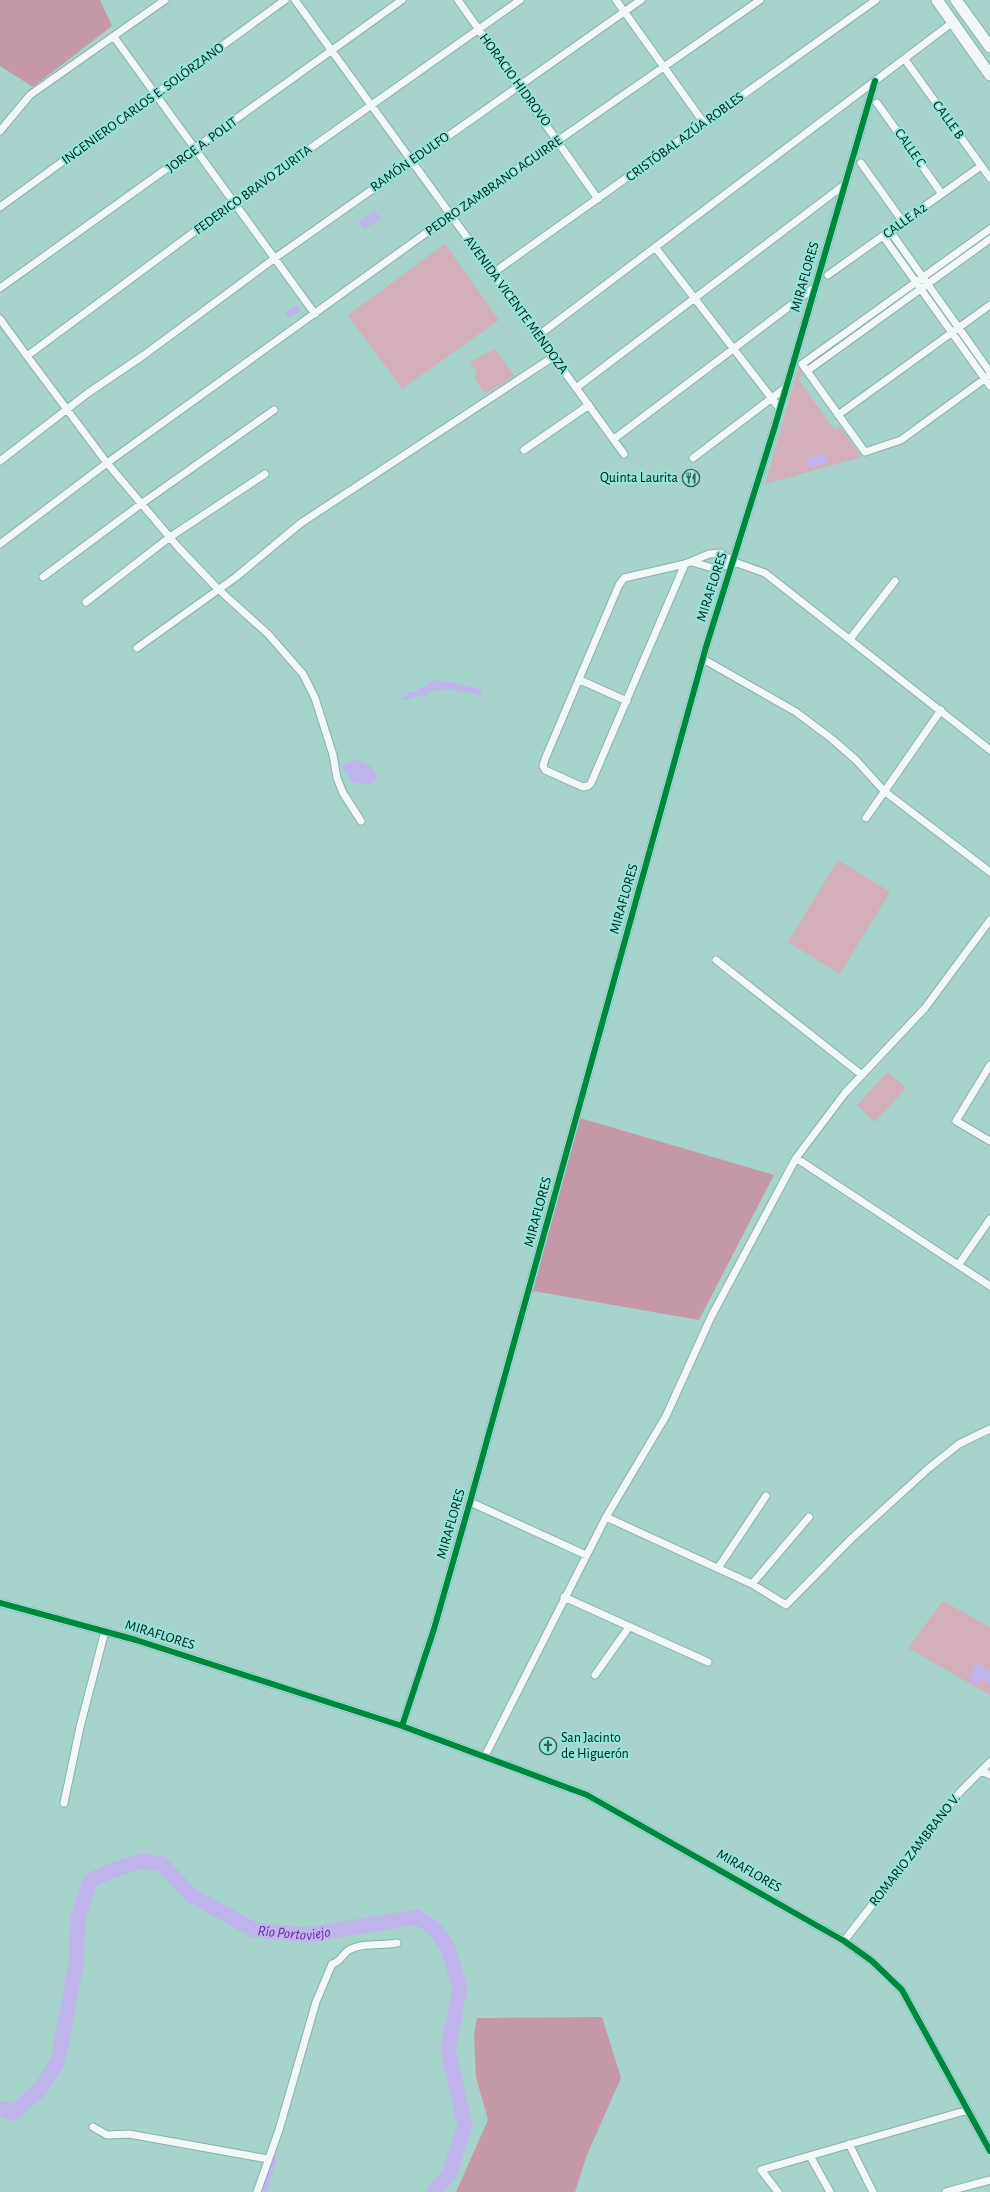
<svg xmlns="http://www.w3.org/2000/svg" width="990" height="2192" font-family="'Alegreya Sans',sans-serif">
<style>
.green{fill:#d3afba}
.forest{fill:#c598a8}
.water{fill:#c0b4ec}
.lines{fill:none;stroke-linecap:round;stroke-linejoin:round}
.canal{stroke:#c0b4ec;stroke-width:9}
.river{stroke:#c0b4ec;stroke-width:15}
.minor-casing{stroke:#8cafaa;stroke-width:9}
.primary-casing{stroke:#8cafaa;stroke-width:13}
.minor{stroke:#f2f8f7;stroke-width:7}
.primary{stroke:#f2f8f7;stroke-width:11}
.cycleway-casing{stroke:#94e5d9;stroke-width:8}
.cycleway{stroke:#00873e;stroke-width:6}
.labels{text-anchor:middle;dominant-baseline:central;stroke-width:4;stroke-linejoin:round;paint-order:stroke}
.street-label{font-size:14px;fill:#001f1c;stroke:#94e5d9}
.poi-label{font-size:14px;fill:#001f1c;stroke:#94e5d9;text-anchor:end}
.water-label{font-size:15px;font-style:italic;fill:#682aa0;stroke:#94e5d9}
</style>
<rect width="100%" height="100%" fill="#a6d3cc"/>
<path class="green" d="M445,244L499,320L402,389L348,315Z
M495,349L515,376L485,394L474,377L477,373L470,362Z
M799,366L803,375L798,378L834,430L840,427L862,457L765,484Z
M838,860L890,892L840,974L788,942Z
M888,1072L906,1088L875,1122L857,1105Z
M943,1601L990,1627V1695L908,1648Z"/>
<path class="forest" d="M0,0H100L112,26L33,87L0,66Z
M580,1118L774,1175L699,1320L533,1291Z
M602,2017L621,2078L587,2155L575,2192H456L488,2120L476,2077L474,2035L477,2018Z"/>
<path class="water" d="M375,211L381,219L364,229L359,222Z
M297,305L301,311L289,318L285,313Z
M825,454L828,463L809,468L807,459Z
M438,680L481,689L482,696C464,692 439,683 423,697L419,695L411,699L400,700L410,692H417L419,687H426L428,683Z
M356,759L370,766L378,779L368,785L350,782L348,773L342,769V766Z
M977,1663L990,1670V1685L983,1680L976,1685L970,1682V1675L974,1671V1666Z"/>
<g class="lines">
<path class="canal" d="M262,2192L272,2159"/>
<path class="river" id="s1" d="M0,2108L13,2113L40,2090L58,2061L76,1964L78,1918L90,1881L108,1872L141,1861L162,1864L191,1895L254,1930L308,1935L417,1917L434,1928L448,1948L460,1988L448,2049L465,2126L450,2172L435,2192"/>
<defs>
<path id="minor" d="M295,0L624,454
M458,0L598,199
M616,0L704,123
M114,37L315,314
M906,61L990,178
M877,103L942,194
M0,131L30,95L165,0
M861,163L903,222
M0,207L285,0
M990,229L802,364L865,452L901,440L990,375
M890,231L990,372
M883,236L990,386
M655,247L780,409
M493,273L876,0
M828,275L981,166
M0,288L402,0
M0,319L27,356L233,203L520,0
M539,335L953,22
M27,356L107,463L178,547L218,589L268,634L303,674L315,698L333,755L337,778L343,793L361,821
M807,371L990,239
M576,388L844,185
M838,415L990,305
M614,439L815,287
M524,450L589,405
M693,458L785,388
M0,461L88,393L144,355L275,258L641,0
M0,544L107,463L451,215L760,0
M692,562L716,569L734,562
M685,564L591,783L588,786L583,787L545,770L543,766L545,759L619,585L624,578L685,564L709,554L720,553L734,562L765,573L990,750
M43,577L141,504L274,410
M86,602L170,537L265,474
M850,639L895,581
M137,648L236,577L301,523L553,357
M703,659L796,712L832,739L856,760L884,791L990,872
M580,680L627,701
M866,818L941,710
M716,960L862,1075
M990,1065L956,1121L990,1141
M796,1158L990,1286
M959,1264L990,1219
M470,1502L586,1555
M606,1517L752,1584L786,1605L851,1539L929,1468L959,1444L990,1429
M718,1568L766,1496
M752,1584L809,1517
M564,1597L708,1662
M0,1603L136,1640L402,1726L587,1795L844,1941L872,1961L902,1990L990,2151
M595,1675L629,1627
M402,1726L434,1629L470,1502L706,647L775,426L875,81
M485,1756L606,1517L666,1416L711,1317L796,1158L845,1093L925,1008L990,920
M982,1771L990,1775
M64,1803L80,1727L105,1631
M844,1941L960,1792L990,1762
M93,2127L107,2135L129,2134L268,2159
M849,2144L873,2192
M810,2156L830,2192
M257,2192L279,2130L316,2002L332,1964C341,1962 342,1954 349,1950C363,1942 382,1946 397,1943
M778,2192L761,2170L968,2110
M946,2192L990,2180"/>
<path id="primary" d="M937,0L990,75
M956,0L990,47"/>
</defs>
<use href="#minor" class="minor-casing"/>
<use href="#primary" class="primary-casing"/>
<use href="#minor" class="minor"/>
<use href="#primary" class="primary"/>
<defs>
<path id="cycleway" d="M0,1603L136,1640L402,1726L587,1795L844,1941L872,1961L902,1990L990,2151
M402,1726L434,1629L470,1502L706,647L775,426L875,81"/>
</defs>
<use href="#cycleway" class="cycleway-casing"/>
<use href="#cycleway" class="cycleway"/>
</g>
<defs>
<symbol id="restaurant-ring" viewBox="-11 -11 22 22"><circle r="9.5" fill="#94e5d9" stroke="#3a5e5a" stroke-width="1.5"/><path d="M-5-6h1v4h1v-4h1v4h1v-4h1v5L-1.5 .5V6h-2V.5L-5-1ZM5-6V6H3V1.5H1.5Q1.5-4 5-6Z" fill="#3a5e5a"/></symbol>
<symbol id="church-ring" viewBox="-11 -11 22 22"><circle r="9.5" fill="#94e5d9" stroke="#3a5e5a" stroke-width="1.5"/><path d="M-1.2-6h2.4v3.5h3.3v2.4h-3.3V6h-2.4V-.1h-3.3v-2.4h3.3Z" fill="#3a5e5a"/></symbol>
</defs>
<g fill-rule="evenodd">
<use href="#restaurant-ring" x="681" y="468" width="20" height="20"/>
<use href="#church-ring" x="538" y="1736" width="20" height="20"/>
</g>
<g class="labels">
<g class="street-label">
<text transform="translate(515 80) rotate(54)">HORACIO HIDROVO</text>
<text transform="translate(143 104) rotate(-36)">INGENIERO CARLOS E. SOLÓRZANO</text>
<text transform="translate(948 120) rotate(54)">CALLE B</text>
<text transform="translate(685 137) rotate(-36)">CRISTÓBAL AZÚA ROBLES</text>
<text transform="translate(202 145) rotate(-36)">JORGE A. POLIT</text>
<text transform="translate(910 148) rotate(55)">CALLE C</text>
<text transform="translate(410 162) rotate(-35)">RAMÓN EDULFO</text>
<text transform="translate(494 186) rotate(-35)">PEDRO ZAMBRANO AGUIRRE</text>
<text transform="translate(253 190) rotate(-36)">FEDERICO BRAVO ZURITA</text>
<text transform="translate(905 221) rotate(-36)">CALLE A2</text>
<text transform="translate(805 277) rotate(-74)">MIRAFLORES</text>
<text transform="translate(516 305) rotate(54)">AVENIDA VICENTE MENDOZA</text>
<text transform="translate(712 587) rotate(-72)">MIRAFLORES</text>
<text transform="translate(624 899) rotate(-74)">MIRAFLORES</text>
<text transform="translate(538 1212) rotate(-75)">MIRAFLORES</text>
<text transform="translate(451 1524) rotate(-74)">MIRAFLORES</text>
<text transform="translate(160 1635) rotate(17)">MIRAFLORES</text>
<text transform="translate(915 1850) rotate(-52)">ROMARIO ZAMBRANO V.</text>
<text transform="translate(749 1871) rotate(30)">MIRAFLORES</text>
</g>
<g class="poi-label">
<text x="678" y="478">Quinta Laurita</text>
<text x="561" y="1738" text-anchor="start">San Jacinto<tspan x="561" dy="16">de Higuerón</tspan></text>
</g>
<g class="water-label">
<text stroke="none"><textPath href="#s1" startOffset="498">Río Portoviejo</textPath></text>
</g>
</g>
</svg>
